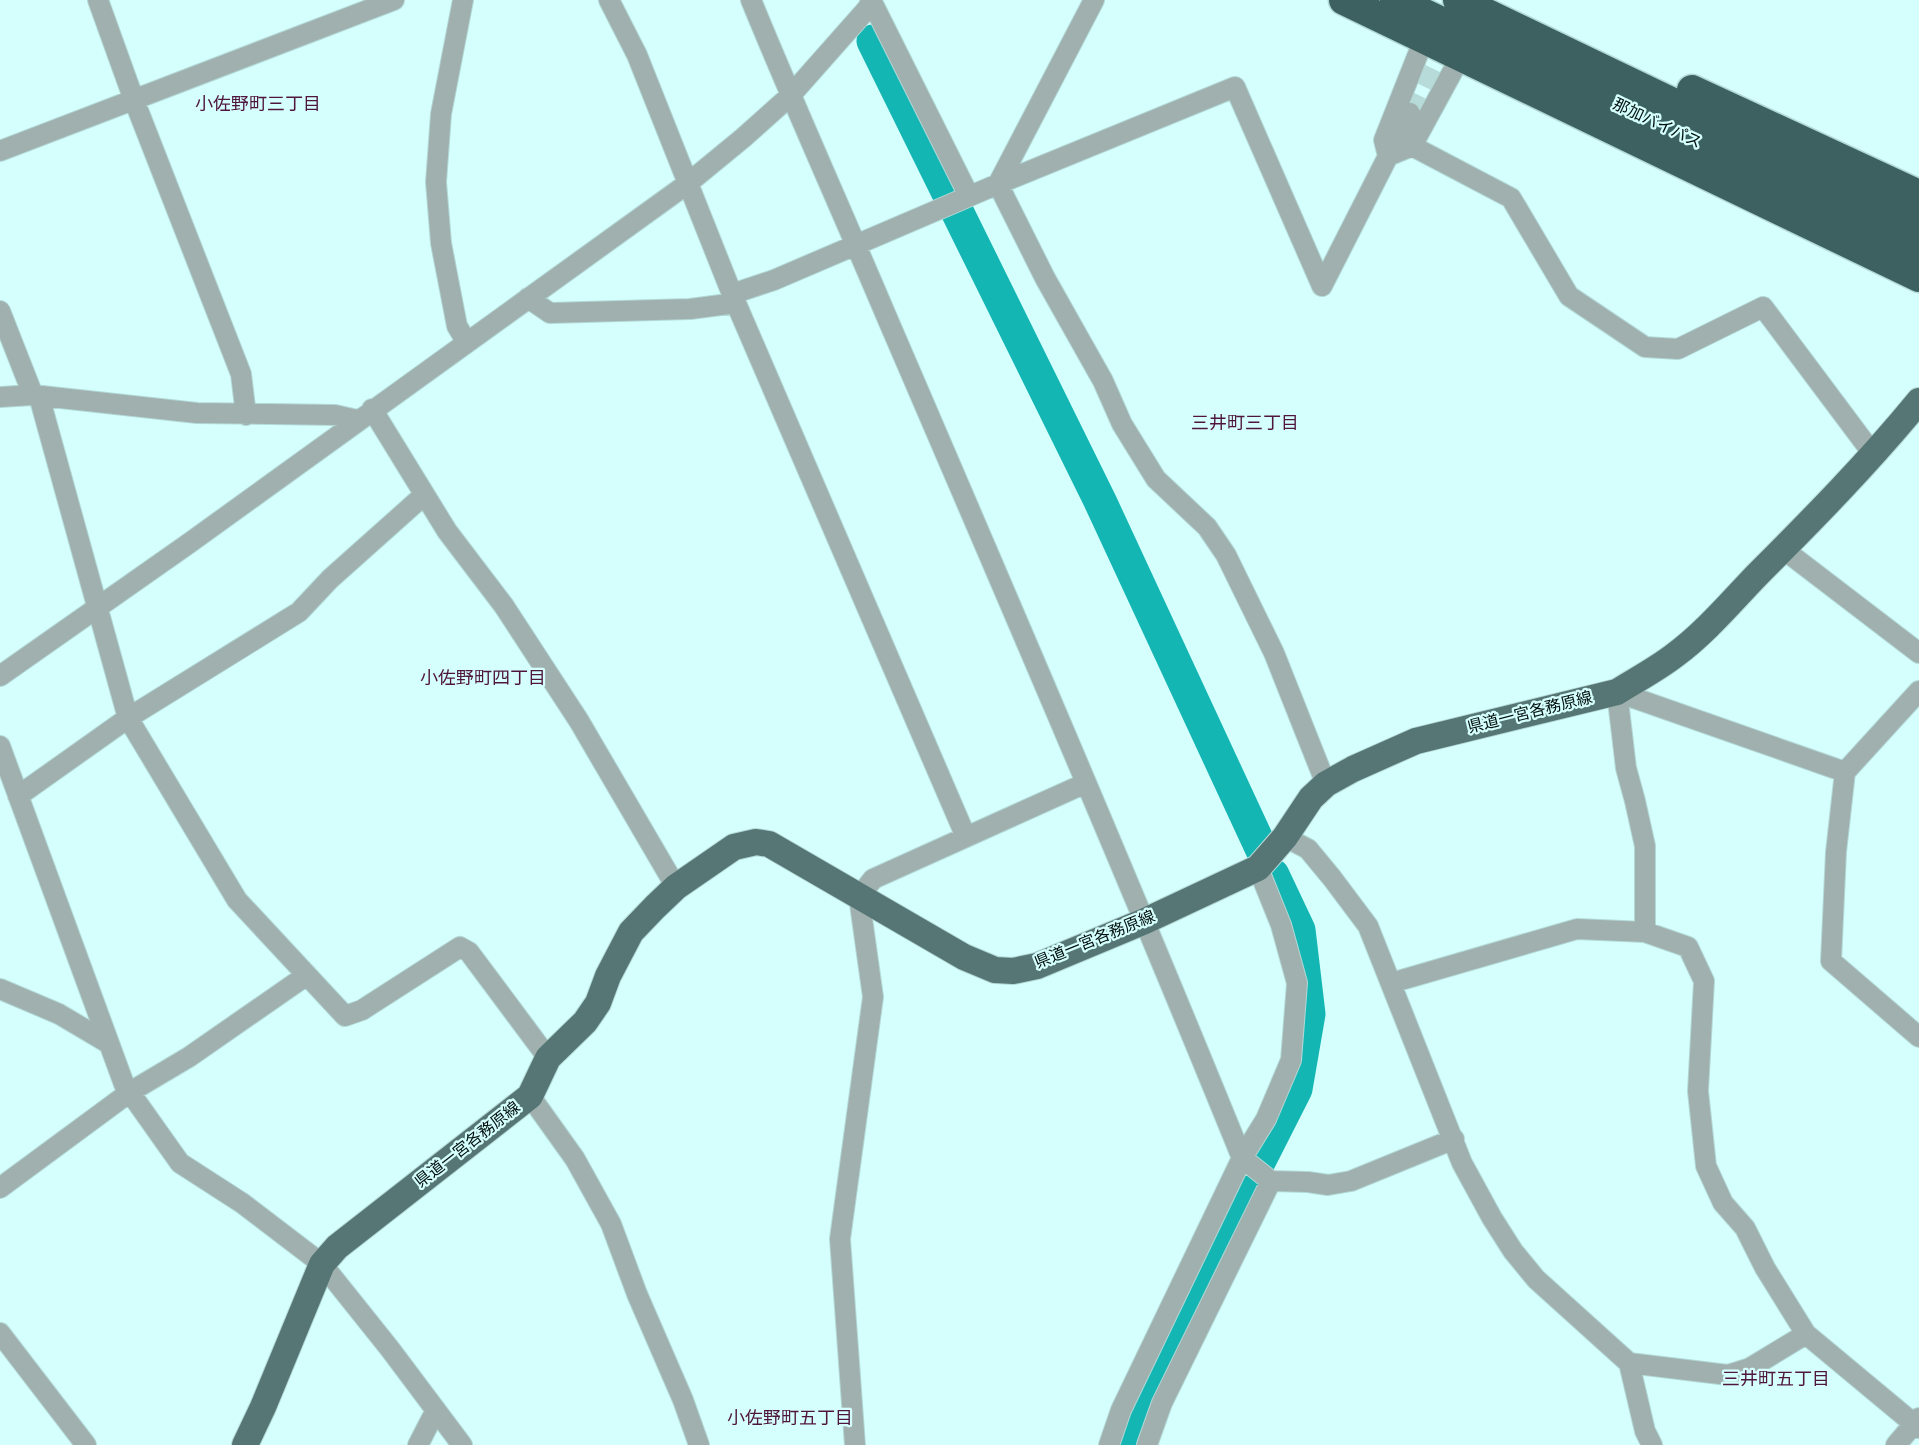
<svg xmlns="http://www.w3.org/2000/svg" width="1919" height="1445" font-family="'Sofia Sans Condensed','Noto Sans JP',sans-serif">
<style>
.lines{fill:none;stroke-linecap:round;stroke-linejoin:round}
.river{stroke:#14b6b4;stroke-width:33}
.minor-tunnel{stroke:#b6dbd9;stroke-width:20;stroke-dasharray:20 10;stroke-linecap:butt}
.minor-casing{stroke:#b3d9d7;stroke-width:22}
.major-casing{stroke:#b3d9d7;stroke-width:28}
.highway-casing{stroke:#b3d9d7;stroke-width:33}
.minor{stroke:#9fb0af;stroke-width:20}
.major{stroke:#567675;stroke-width:26}
.highway{stroke:#3c6160;stroke-width:30}
.labels{text-anchor:middle;dominant-baseline:central;stroke-width:4.5;stroke-linejoin:round;paint-order:stroke}
.street-label{font-size:16px;fill:#03100f;stroke:#d5fffd}
.neighbourhood-label{font-size:18px;fill:#4f153c;stroke:#d5fffd}
</style>
<rect width="100%" height="100%" fill="#d5fffd"/>
<g class="lines">
<path class="river" d="M873,41L1100,501L1262,850
M1130,1445L1142,1406L1221,1237L1296,1089L1309,1014L1299,930L1273,875"/>
<path class="minor-tunnel" d="M1410,113L1447,37"/>
<defs>
<path id="minor" d="M98,0L134,100L241,374L246,415
M463,0L441,114L436,182L441,243L457,326L466,341
M609,0L637,55L732,294L966,837
M751,0C794,105 841,209 885,313C1006,594 1127,875 1242,1158L1271,1181L1308,1182L1328,1185L1351,1181L1454,1139
M871,0L969,196
M1424,39L1384,140L1388,156L1412,146L1461,56
M1412,146L1511,198L1569,296L1645,347L1678,349L1763,307L1873,454
M0,151L394,0
M1322,286L1235,87L998,184L1045,278L1103,381L1122,424L1156,479L1207,527L1226,555L1274,653L1326,784
M1322,286L1410,113
M732,294L774,280L998,184L1094,0
M528,298L550,313L690,309L736,303
M0,311L33,395
M39,396L128,718L237,900L345,1016L362,1010L460,947L469,952L548,1058
M0,397L33,395L197,413L335,415L357,420
M372,409L447,531L504,606L579,721L676,887
M1783,549L1919,653
M0,676L188,544L687,184L743,138L790,96L867,9L872,0
M1919,691L1845,772L1836,852L1831,961L1919,1037
M0,746L124,1084L180,1163L242,1203L322,1264L390,1349L462,1445
M18,796L128,718L299,612L330,579L423,496
M1285,837L1308,849L1332,878L1368,926L1462,1163L1492,1218L1513,1251L1536,1279L1629,1363L1645,1431L1652,1445
M1645,932V846L1635,801L1626,768L1617,692L1845,772
M1391,983L1577,929L1645,932L1688,947L1704,981L1698,1091L1706,1166L1723,1203L1745,1228L1765,1268L1806,1334L1919,1428
M0,989L59,1014L108,1043
M530,1096L575,1159L611,1224L637,1294L683,1400L699,1445
M0,1188L130,1092L189,1057L307,975
M0,1333L86,1445
M1629,1363L1728,1375L1750,1368L1806,1334
M418,1445L436,1410
M855,1445L840,1239L873,997L859,897L873,879L1086,783
M1109,1445L1121,1410L1242,1158L1266,1119L1291,1060L1297,983L1281,925L1258,868
M1147,1445L1162,1403L1271,1181
M1896,1445L1919,1418"/>
<path id="major" d="M245,1445L263,1407L322,1264L337,1247L530,1096L548,1058L585,1022L598,1003L608,976L631,932L655,907L676,887L734,847L756,842L769,844L964,957L995,970L1013,971L1037,966L1145,921L1258,868L1285,837L1311,798L1326,784L1353,769L1416,741L1617,692C1636,680 1657,669 1675,655C1705,633 1731,602 1757,575C1813,519 1869,462 1919,401"/>
<path id="highway" d="M1344,0L1919,277
M1395,0L1919,247
M1458,0L1919,221
M1692,90L1919,195"/>
</defs>
<use href="#minor" class="minor-casing"/>
<use href="#major" class="major-casing"/>
<use href="#highway" class="highway-casing"/>
<use href="#minor" class="minor"/>
<use href="#major" class="major"/>
<use href="#highway" class="highway"/>
</g>
<g class="labels">
<g class="street-label">
<text transform="translate(1657 124) rotate(25)">那加バイパス</text>
<text transform="translate(1530 713) rotate(-14)">県道一宮各務原線</text>
<text transform="translate(1095 940) rotate(-22)">県道一宮各務原線</text>
<text transform="translate(468 1145) rotate(-38)">県道一宮各務原線</text>
</g>
<g class="neighbourhood-label">
<text x="258" y="104">小佐野町三丁目</text>
<text x="1245" y="423">三井町三丁目</text>
<text x="483" y="678">小佐野町四丁目</text>
<text x="1776" y="1379">三井町五丁目</text>
<text x="790" y="1418">小佐野町五丁目</text>
</g>
</g>
</svg>
